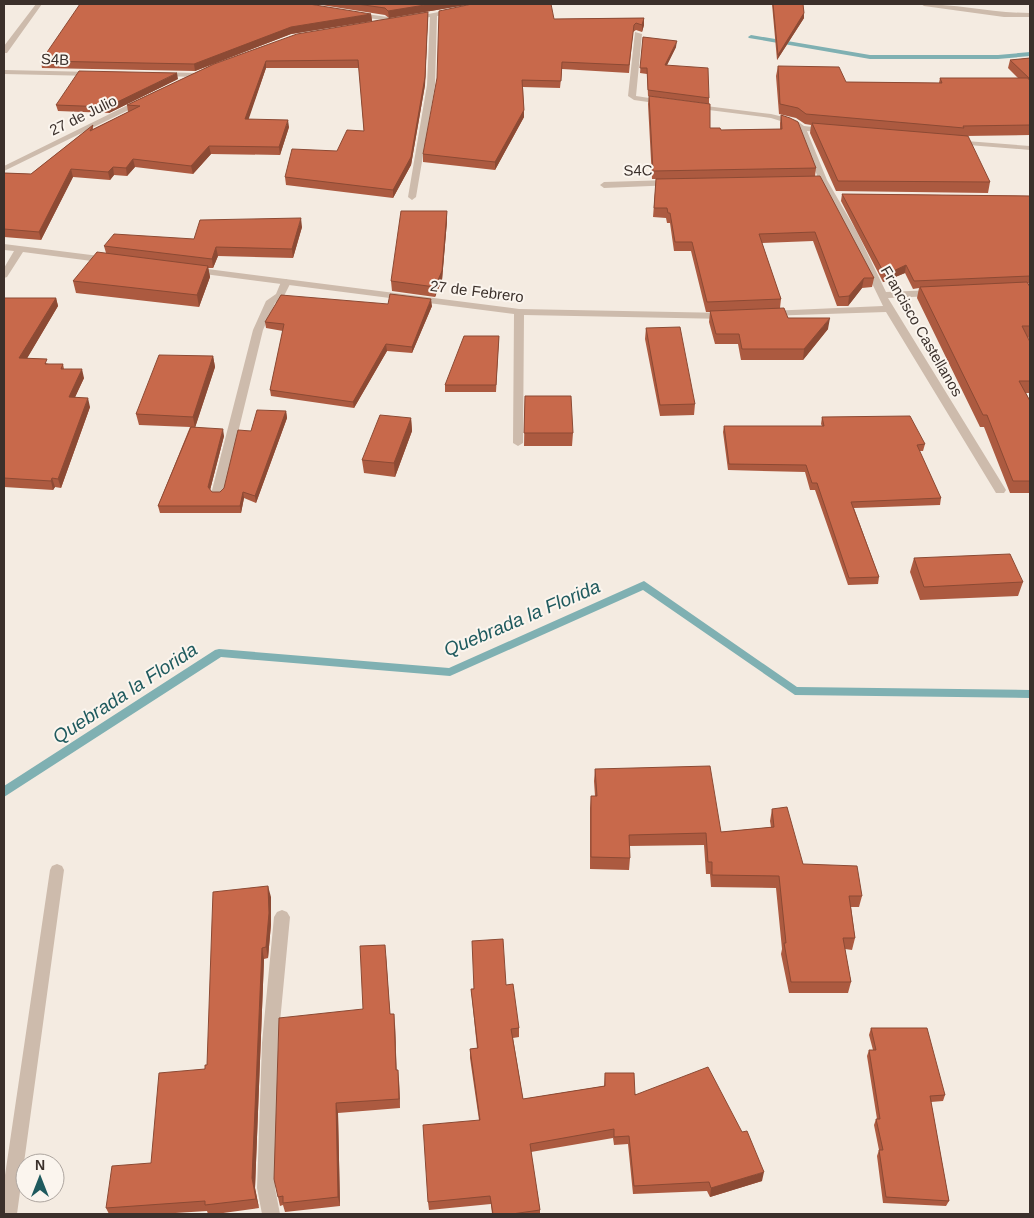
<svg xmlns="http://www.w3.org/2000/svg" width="1034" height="1218" font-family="Helvetica,sans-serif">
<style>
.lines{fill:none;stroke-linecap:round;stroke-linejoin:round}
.stream{fill:#7fb0b2;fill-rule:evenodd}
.service{fill:#cdbbac;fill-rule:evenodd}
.minor{fill:#cdbbac;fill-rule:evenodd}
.wall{fill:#ac5a40}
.shaded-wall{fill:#8c4a34}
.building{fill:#c8694b;stroke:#8c4a34}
.labels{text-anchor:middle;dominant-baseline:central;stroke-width:4;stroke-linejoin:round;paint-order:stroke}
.far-street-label{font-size:15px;fill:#3b302b;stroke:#fbf5ee}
.water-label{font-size:19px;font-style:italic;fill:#1f5a5e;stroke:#fbf5ee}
</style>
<rect width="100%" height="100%" fill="#f4ebe1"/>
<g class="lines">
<path class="stream" d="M751,35L870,55H998L1030,52V56L998,59H870L749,38L748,37Z
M644,581L797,687L1030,690V698L795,695L643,590L450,676L221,657L4,797V786L215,650L219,649L449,668Z"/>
<path class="service" d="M286,279L291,282L283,298L275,303L263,330L223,494L221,497H213L211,494L253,330L266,301L276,294L281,282Z
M57,864L62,866L64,870L17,1214H4V1182L50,870L52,866Z"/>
<path class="minor" d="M36,4H42L7,53H4V46Z
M921,4C957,4 993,13 1030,13V17H1004L924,6Z
M454,9L458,11L456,12L437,16L435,85L416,197L412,200L408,197L427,85L430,17L412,20L408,18Z
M352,12L395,18L399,20L395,22L355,16L351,14Z
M635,32L642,34L636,96L669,101V105L634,100L628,96Z
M4,70L94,72L98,74L94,76L4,74Z
M158,72L196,73L200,75L196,77L161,76L157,74Z
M138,100L145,102L4,171V166Z
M690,104L771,114L796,120L804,126L830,129L831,131L827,133L807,131L827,180L857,232L886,292L934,290L939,293L934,296L888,298L1006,490L1004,493H996L886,312L766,316L764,314L769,311L883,306L847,232L819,180L798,129L790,124L771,118L693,108L689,106Z
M953,140L1030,146V150L956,144H953Z
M671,180L674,181V185L604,188L600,185L604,182Z
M4,244L107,257L112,260L107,263L23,252L7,277L4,278V268L14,251L4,250Z
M192,267L519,309L727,313L732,316L727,319L524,315L523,443L518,446L513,443L514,314L189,272L187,270Z
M282,910L287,912L290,917L278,1043L275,1188L280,1214H262L257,1188L262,1043L274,917L277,912Z"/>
</g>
<path class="wall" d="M315,4H472L389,18L385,15Z
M772,4H803L804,18L777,60Z
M428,12L425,85L411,165L393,198L286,185L285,177L337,151L364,131L359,68H266L248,119L289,127L280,155L211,154L193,174L135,167L127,176L114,175L110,180L73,177L41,240L4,237V173L31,174L93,125V129L128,112L127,105L214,64Z
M371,14L372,21L291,34L195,71L42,68L41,61Z
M644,18V25L642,32L636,30L633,32L629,73L562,69L560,88L523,87L524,117L495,170L423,162V154L554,19Z
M643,37L676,47L667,65L709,98V104L648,96L647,74L640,73Z
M1030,58V135L965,136L990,182L988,193L836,191L810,133L811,125L805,124L796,118L779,114L776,76L778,66L846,82L939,83L940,78H1018L1008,68L1010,60Z
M178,79L109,113L58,111L56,105Z
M649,96L710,128L721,130L780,129V123L781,115L816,168L815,176L874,278L872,287L862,288L848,306H837L813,241L762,243L781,299L780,308L788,318L828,329L803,360H741L738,344H715L709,322L710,312H706L691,251H674L670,223H667L666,218L653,217L656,179H652L648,104Z
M842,194L1030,196V284L1028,283L1030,287V337L1028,338L1030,342V393H1026L1030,401V493H1010L984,427H980L917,298L919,288L913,289L905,273L883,282L841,201Z
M447,221L442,280L435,297L392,291L391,281Z
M302,227L293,258L218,256L213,268H208L210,277L199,307L76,293L73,281L106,253L104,246L194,239Z
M4,298H56L58,306L27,358L49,364H63L64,369L84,378L75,397L90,407L61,488L55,487L53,490L4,487Z
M388,304L432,306L412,353L387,351L354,408L271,396L270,390L283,331L266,328L265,322Z
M646,328L695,404L694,415L660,416L645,339Z
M499,336L496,392H445V385Z
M213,356L215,367L195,427L224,436L210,490L212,492H220L224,488L251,431L286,411L287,418L256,503L244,498L241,513H160L158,506L190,427L139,425L136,414Z
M525,396L573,433L572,446H524Z
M822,417L925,444L923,451H919L941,498L940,505L854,508L879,577L878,584L848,585L815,490H810L805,472L728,470L723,432L724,426H822L821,424Z
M411,418L412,431L395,477L364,473L362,460Z
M914,558L1023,582L1018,596L920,600L910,572Z
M595,769L721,832L771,827L770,821L772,809L803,864L862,896L859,907H851L855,938L852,950L845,949L851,982L848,993H789L781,954L782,949L776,888L711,887L710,874H706L704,845L629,846L630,858L629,870L590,869V808L591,796H595L594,781Z
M271,897V924L268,958L264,959L255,1188L259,1208L216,1214H208L207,1211L160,1214H109L106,1208L151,1163L207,1065Z
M386,955L390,1014L395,1024L396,1070L399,1080L400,1108L338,1113L340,1206L285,1212L283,1205L280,1206L278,1197L363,1009Z
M506,985L519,1028V1037L513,1038L523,1099L604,1086L605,1073L762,1181L710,1197L707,1191L633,1194L628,1144L614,1145L613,1138L531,1152L540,1210V1214H492L491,1204L429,1210L428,1202L479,1120L470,1058V1049L477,1048L471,989Z
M871,1028L945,1095L943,1101L931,1102L949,1201L946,1206L883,1203L877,1156L879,1150L874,1125L876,1119H877L867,1056L869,1050H873L869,1035Z"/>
<path class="shaded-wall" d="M431,4H472L389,18L388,11Z
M428,12L425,85L411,165L393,198V190Z
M804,13V18L777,60L778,55Z
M371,14L372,21L291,34L195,71L194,64L291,27Z
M644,18V25L642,32V25Z
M677,41L676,47L664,71L665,65Z
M266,61V68L246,127L245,119Z
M177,73L178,79L109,113L107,107Z
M524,110V117L495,170V162Z
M288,120L289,127L280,155L279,147Z
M209,146L211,154L193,174L191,166Z
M133,159L135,167L127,176L126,168Z
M113,167L114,175L110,180L108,172Z
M71,169L73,177L41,240L39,232Z
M447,211V221L442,280L435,297V287Z
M301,218L302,227L293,258L292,249Z
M216,247L218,256L213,268L212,259Z
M906,265L905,273L883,282L885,275Z
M208,266L210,277L199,307L197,295Z
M864,278L862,288L848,306L849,296Z
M56,298L58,306L22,367L19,358Z
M431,299L432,306L412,353V347Z
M830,318L828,329L803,360L804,349Z
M386,344L387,351L354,408L353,402Z
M213,356L215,367L195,428L193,417Z
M82,369L84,378L71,406L69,397Z
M88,398L90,407L61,488L58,479Z
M286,411L287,418L256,503L255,496Z
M411,418L412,431L395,477L394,463Z
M223,429L224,436L209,494L208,487Z
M52,478L55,487L53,490L51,481Z
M243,492L244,498L241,513L240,506Z
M268,886L271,897V924L268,958L266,947Z
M262,948L264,959L255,1188L259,1208L256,1199L252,1178Z
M394,1014L395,1024L397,1080L396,1070Z
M398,1070L399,1080L400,1108L399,1099Z
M336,1103L338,1113L340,1206L338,1197Z
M764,1172L762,1181L710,1197L711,1188Z"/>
<path class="building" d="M80,4H309L371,14L291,27L194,64L41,61Z
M357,4H431L388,11L385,8Z
M472,4H551L554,19L644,18L642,25L636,23L634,25L629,65L562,62L561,81L522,80L524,110L495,162L423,154L437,78L439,11Z
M773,4H803L804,13L778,55Z
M428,12L425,77L411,157L393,190L285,177L292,149L337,151L347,130L364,131L358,60L266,61L245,119L288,120L279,147L209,146L191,166L133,159L126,168L113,167L108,172L71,169L39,232L4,229V173L31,174L93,125L90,131L140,106L127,105L214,64L297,34Z
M643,37L677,41L665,65L708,68L709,98L648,90L647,68H640Z
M1030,58V79L1010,60Z
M778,66L839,67L846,82L942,83L940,78H1028L1030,81V125L963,126L964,128L806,114L798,108L780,104Z
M79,71L177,73L107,107L56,105Z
M649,96L710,104V128H720L721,130L782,129L781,115L790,118L798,122L816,168L653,171Z
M812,123L968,136L990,182L838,181Z
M820,176L874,278H864L849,296L839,297L815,232L759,234L781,299L707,302L692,242H675L670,213H668L667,208H654L656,179Z
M842,194L1030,196V276L914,281L906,265L885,275Z
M401,211H447L442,271L435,287L391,281Z
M301,218L292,249L216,247L212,259L104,246L114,234L194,239L200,220Z
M97,252L208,266L197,295L73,281Z
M1027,282L1030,287V326H1022L1030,342V381H1019L1030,401V481H1013L987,415H983L920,287Z
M390,294L431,299L412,347L386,344L353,402L270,390L284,324L265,322L281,295L388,304Z
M4,298H56L19,358L47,359L45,364H63L61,369H82L69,397L88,398L58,479L52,478L51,481L4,478Z
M784,308L788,318H830L804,349H742L739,334H716L710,311Z
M680,327L695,404L660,405L646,328Z
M464,336H499L496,385H445Z
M159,355L213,356L193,417L136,414Z
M525,396H571L573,433H524Z
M257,410L286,411L255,496L243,492L240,506H158L191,427L223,429L208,487L212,492H220L224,488L238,430L251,431Z
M380,415L411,418L394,463L362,460Z
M910,416L925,444L917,445L941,498L851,502L879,577L849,578L817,483H812L806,465L729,464L724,426H824L822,417Z
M1010,554L1023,582L924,587L914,558Z
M710,766L721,832L774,827L772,809L787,807L803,864L857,866L862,896H849L855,938H843L851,982H791L784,943H786L779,876L712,875V862H708L706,833L629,835L630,858L591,857V796H597L595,769Z
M268,886L269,913L266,947L262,948L252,1178L256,1199L205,1205V1201L106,1208L112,1166L151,1163L159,1073L205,1069V1065H207L213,892Z
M503,939L506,985L513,984L519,1028L511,1029L523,1099L605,1086V1073H634L635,1095L708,1067L742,1132L747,1131L764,1172L711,1188L709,1182L634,1186L629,1136L614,1137V1129L530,1144L540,1210L512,1214H493L490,1196L428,1202L423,1125L480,1120L470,1049L478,1048L471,989H474L472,941Z
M385,945L390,1014H394L396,1070H398L399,1099L336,1103L338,1197L283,1203V1196L278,1197L274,1179L279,1018L363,1009L360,946Z
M871,1028H927L945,1095L930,1096L949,1201L886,1197L879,1150H883L876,1119H880L869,1050H876Z"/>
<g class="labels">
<g class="far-street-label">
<text transform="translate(55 59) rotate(2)">S4B</text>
<text transform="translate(83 115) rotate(-26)">27 de Julio</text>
<text transform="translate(638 170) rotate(-1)">S4C</text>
<text transform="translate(477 291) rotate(7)">27 de Febrero</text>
<text transform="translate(922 331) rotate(60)">Francisco Castellanos</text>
</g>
<g class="water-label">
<text transform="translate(522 618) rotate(-23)">Quebrada la Florida</text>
<text transform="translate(125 693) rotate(-33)">Quebrada la Florida</text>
</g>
</g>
<rect width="1034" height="1218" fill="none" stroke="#3b302b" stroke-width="10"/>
<g transform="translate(40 1178)"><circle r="24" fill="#fbf5ee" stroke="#aea6a0"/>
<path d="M0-4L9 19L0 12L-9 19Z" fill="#1f5a5e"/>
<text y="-8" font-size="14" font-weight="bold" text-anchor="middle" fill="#3b302b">N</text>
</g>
</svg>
